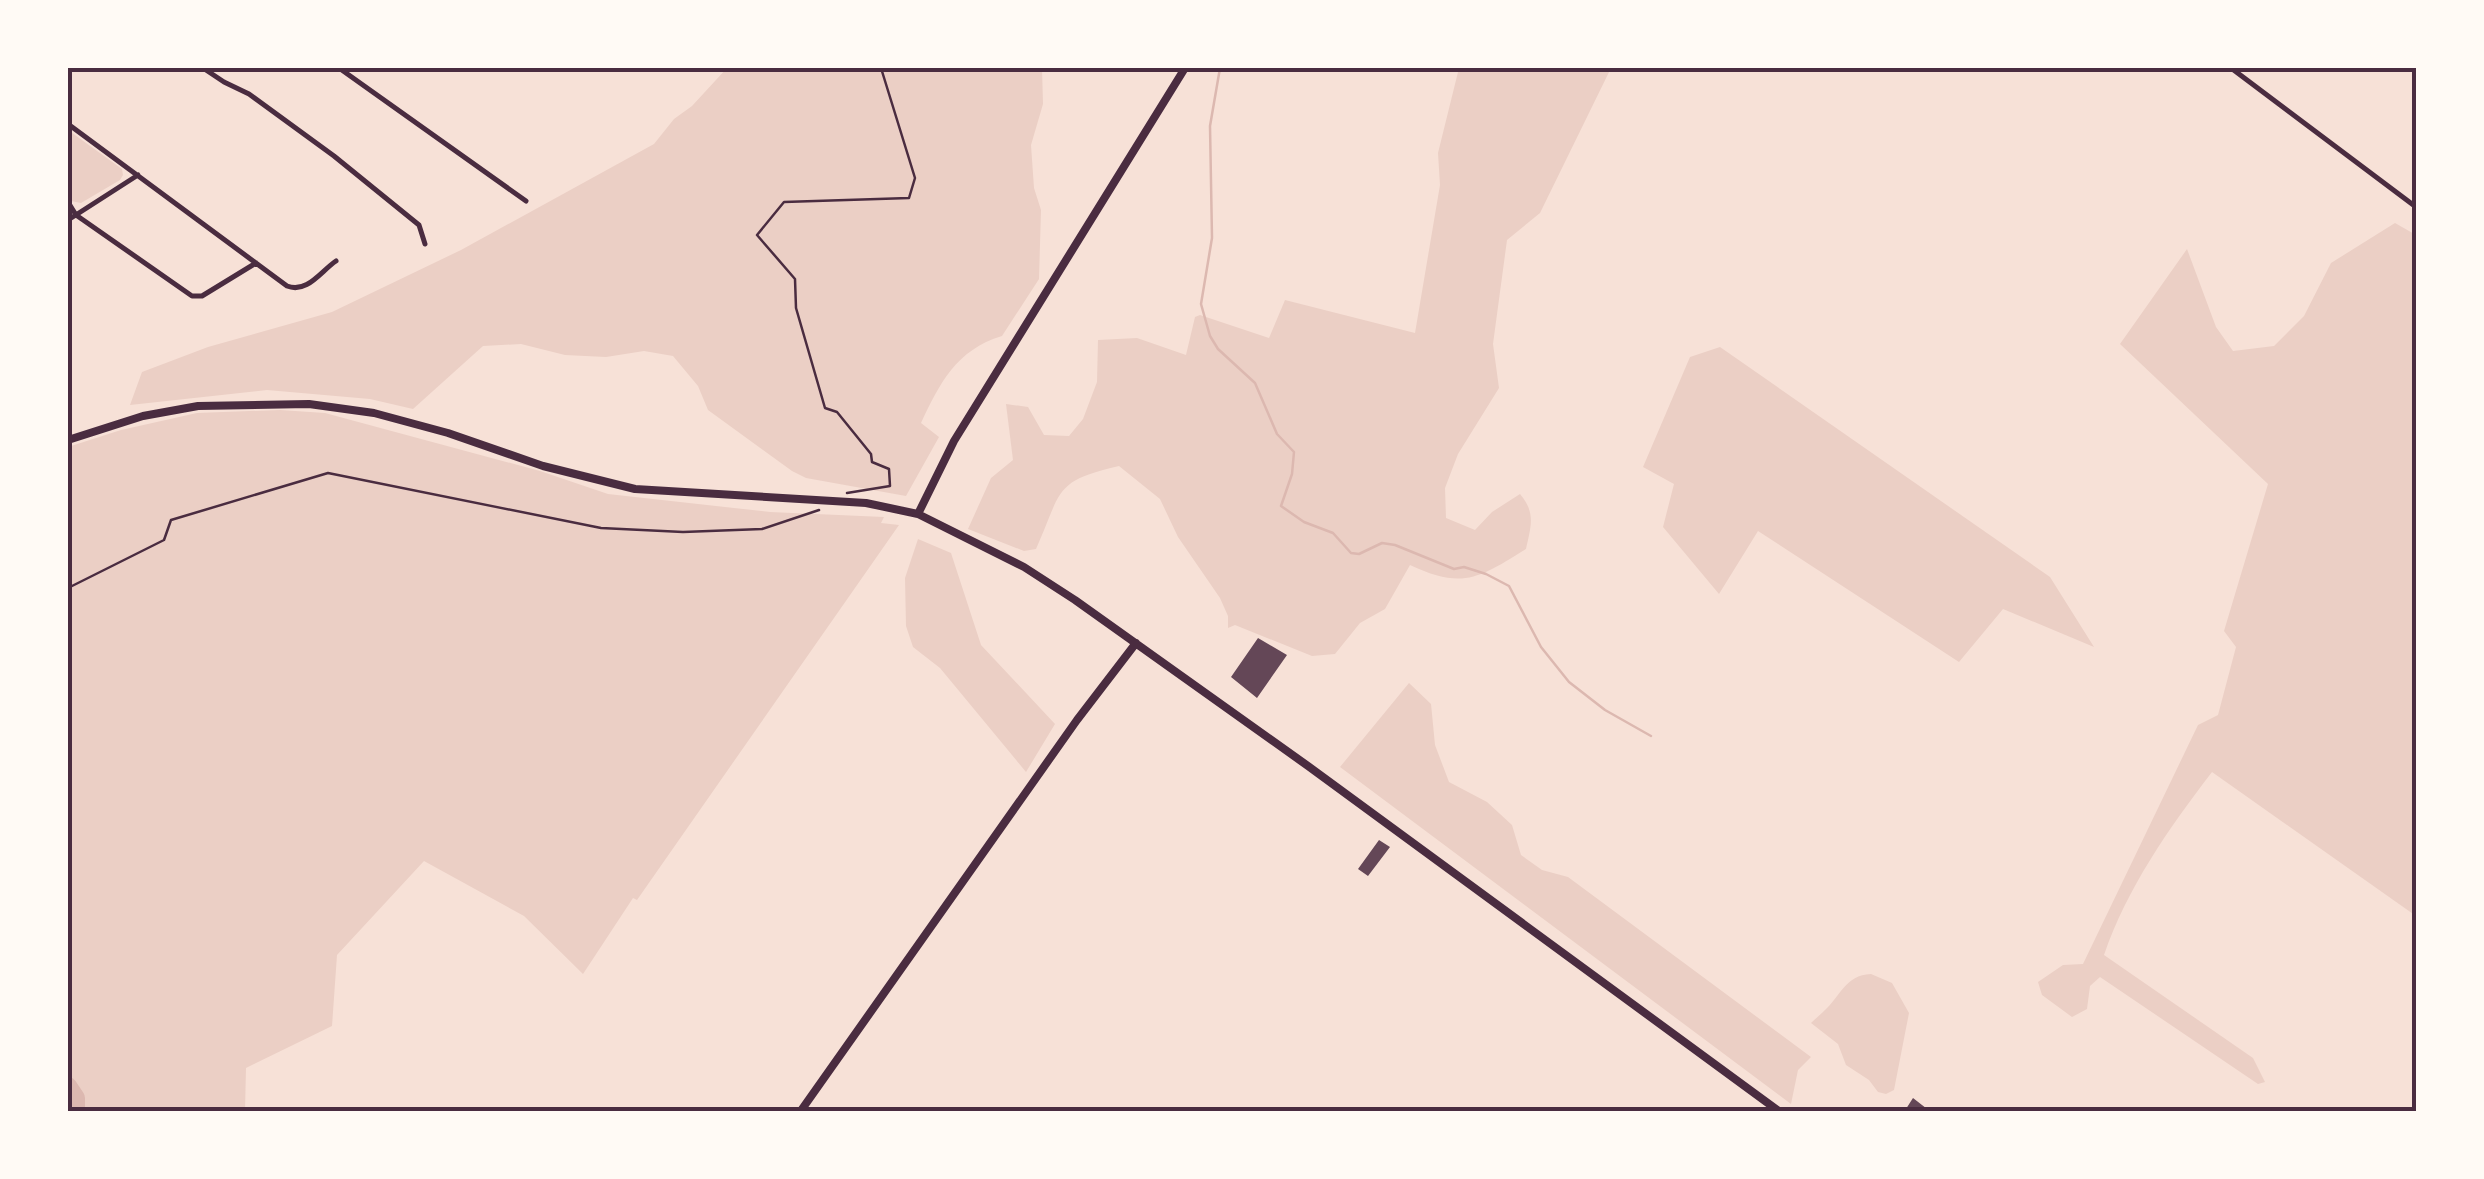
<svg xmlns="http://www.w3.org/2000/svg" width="2484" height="1179" font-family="Helvetica,sans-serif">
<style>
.green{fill:#ebcfc5}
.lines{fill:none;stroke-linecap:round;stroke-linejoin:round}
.stream{stroke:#dcb8b0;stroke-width:2.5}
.river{stroke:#dcb8b0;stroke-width:18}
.building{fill:#644757}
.path{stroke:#4a2c40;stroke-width:2.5}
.minor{stroke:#4a2c40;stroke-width:5}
.secondary{stroke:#4a2c40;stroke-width:8}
.neatline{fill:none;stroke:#4a2c40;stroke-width:4}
</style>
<rect width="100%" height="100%" fill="#f7e1d7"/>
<path class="green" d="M727,68H1042L1043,104L1031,145L1034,188L1041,210L1039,279L1002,336C956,350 940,383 921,423L939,437L906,496L806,478L792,471L708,410L698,386L673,356L644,351L606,357L565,355L521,344L483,346L413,409L370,399L267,390L130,405L142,372L208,347L332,312L461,250L654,144L674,119L692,106Z
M1459,68H1611L1540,213L1507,240L1493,344L1499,388L1458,454L1445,488L1446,518L1475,530L1492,512L1520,494C1536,513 1531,526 1526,549C1479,578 1463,590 1410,565L1385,609L1360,623L1335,654L1312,656L1235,625L1228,628V616L1220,598L1178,537L1160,499L1119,466C1053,481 1062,491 1036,549L1024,551L968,529L991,478L1013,460L1006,404L1028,407L1044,435L1069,436L1083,419L1097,382L1098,340L1137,338L1186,355L1195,317L1200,315L1269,338L1285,300L1415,333L1440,185L1438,153Z
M68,130L122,169L123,175L120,180L81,203L71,201L68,194Z
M2395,223L2416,235V916L2212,772C2169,828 2127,888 2104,955L2253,1058L2265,1082L2258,1084L2100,977L2090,986L2087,1009L2072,1017L2042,995L2038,982L2063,965L2083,964L2198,725L2218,715L2236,647L2224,631L2268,484L2120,344L2187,249L2216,327L2233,351L2274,346L2304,316L2331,263Z
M1720,347L2050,577L2094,647L2003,609L1959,662L1758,531L1719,594L1663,527L1674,484L1643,467L1690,357Z
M280,410L325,413L540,471L608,494L770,512L884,517L881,523L899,525L637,900L633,898L583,974L524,916L424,861L337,955L332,1026L246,1068L245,1111H68V447L121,430L197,413Z
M918,539L951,553L981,645L1055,724L1026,772L940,668L913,647L906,626L905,578Z
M1409,683L1431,704L1435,745L1449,782L1487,802L1512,825L1521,855L1542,870L1568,877L1811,1057L1798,1070L1791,1104L1340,767Z
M1871,974L1892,983L1909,1013L1894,1090L1886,1094L1878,1092L1869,1080L1846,1065L1838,1044L1811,1023C1815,1019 1820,1015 1824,1011C1840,997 1845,975 1871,974Z"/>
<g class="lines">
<path class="stream" d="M1220,68L1210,126L1212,238L1201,304L1210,336L1218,349L1255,383L1277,434L1294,452L1292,474L1281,506L1304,522L1333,533L1351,553L1359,554L1382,543L1395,545L1454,569L1464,567L1486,574L1509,586L1541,647L1569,682L1605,710L1651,736"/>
<path class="river" d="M68,1086L76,1098V1112"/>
</g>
<path class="building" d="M1258,638L1287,655L1257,698L1231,677Z
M1379,840L1390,847L1368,876L1358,869Z
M1913,1098L1931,1112H1904Z"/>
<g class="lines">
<path class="path" d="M847,493L890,486L889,469L872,462L871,454L837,412L825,408L796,308L795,279L757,235L784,202L909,198L915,178L881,68
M68,588L164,540L171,520L328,473L601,528L683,532L762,529L819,510"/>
<path class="minor" d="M203,68L224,82L249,94L334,156L419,225L425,244
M339,68L526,201
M2231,68L2416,207
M68,124L287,286C307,294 321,271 336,261
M68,202L76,215L192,296H202L256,263
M68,220L138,175"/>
<path class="secondary" d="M68,440L143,416L198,406L309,404L374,413L448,433L543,466L635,489L866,503L918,514L1024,567L1075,600L1308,766L1780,1112
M918,514L954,441L1185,68
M800,1112L1077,720L1136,643"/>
</g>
<rect width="2484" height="1179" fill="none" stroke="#fffaf5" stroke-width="140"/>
<rect x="70" y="70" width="2344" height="1039" class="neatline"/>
</svg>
